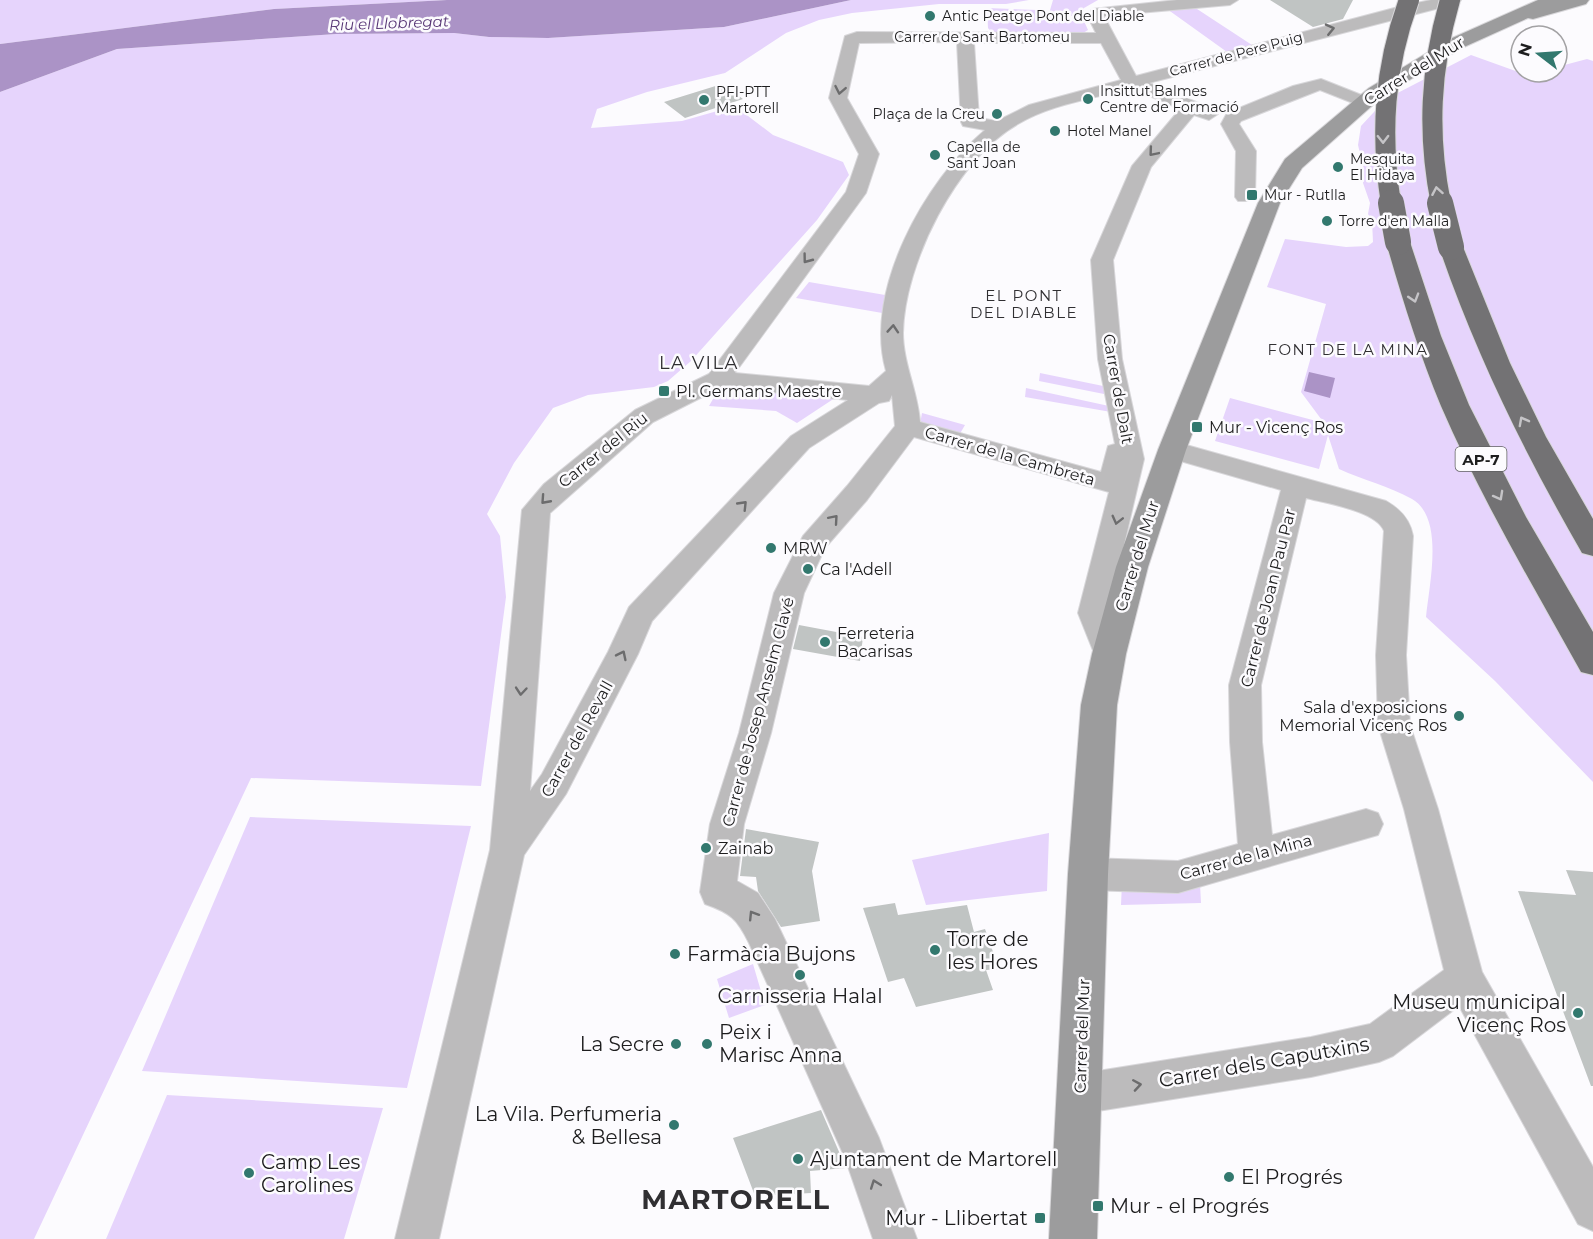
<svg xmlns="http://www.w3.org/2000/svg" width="1593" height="1239" font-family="Montserrat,sans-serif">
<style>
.green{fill:#e6d4fc}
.water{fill:#ab93c6}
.building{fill:#c0c4c3}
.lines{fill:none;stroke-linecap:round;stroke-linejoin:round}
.minor-casing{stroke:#d8d7da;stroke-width:2}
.secondary-casing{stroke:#d8d7da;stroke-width:2}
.motorway-casing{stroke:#d8d7da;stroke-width:2}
.minor{fill:#bcbbbc;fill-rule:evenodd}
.secondary{fill:#9c9c9d;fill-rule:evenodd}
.motorway{fill:#737274;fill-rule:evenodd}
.motorway-bridge-far1-casing{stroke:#d8d7da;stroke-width:22;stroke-linecap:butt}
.motorway-bridge-casing{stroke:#d8d7da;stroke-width:27;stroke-linecap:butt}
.motorway-bridge-far1{stroke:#737274;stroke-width:20}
.motorway-bridge{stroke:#737274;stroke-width:26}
.oneway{stroke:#6c6c6d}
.oneway2{stroke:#c5c4c7}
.poi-dot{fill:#32786e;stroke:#fcfbfe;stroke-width:2}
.labels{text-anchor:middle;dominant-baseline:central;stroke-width:5;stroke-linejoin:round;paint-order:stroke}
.far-poi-label{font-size:14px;fill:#1d1d1e;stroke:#fcfbfe;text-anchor:start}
.far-street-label{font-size:14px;fill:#1d1d1e;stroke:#fcfbfe}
.far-water-label{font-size:15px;font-style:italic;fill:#553474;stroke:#fcfbfe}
.far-neighbourhood-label{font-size:15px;letter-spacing:1.5px;fill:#302f32;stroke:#fcfbfe}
.shield{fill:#fcfbfe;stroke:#606061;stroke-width:1.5}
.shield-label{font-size:15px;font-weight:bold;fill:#1d1d1e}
.street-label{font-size:16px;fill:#1d1d1e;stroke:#fcfbfe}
.poi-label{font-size:16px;fill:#1d1d1e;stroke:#fcfbfe;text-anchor:start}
.neighbourhood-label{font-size:18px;letter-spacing:1.5px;fill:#302f32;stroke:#fcfbfe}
.near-poi-label{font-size:20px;fill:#1d1d1e;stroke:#fcfbfe;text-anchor:start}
.near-street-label{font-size:20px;fill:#1d1d1e;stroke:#fcfbfe}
.near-district-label{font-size:27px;font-weight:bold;letter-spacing:1.5px;fill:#302f32;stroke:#fcfbfe}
</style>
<rect width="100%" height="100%" fill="#fcfbfe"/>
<path class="green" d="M0,0H447L274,9L0,44Z
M851,0H1029L1006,4H939L852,13L819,20L786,33L725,73L647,92L597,109L591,128L682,121L735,106L773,135L843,162L849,175L817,220L691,361L668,381L654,387L588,395L553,408L514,463L487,514L500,536L506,597L481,786L251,778L34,1239H0V92L117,49L336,34L454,33L489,37L548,38L724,27Z
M1053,0H1098L1084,8L1083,16H1053L1055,21H1084L1088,30L1083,33H992L988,28L987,8L1037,10L1038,16L1048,17Z
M1194,7L1252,45L1227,52L1167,9Z
M1471,55L1527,75L1557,72V67L1587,59L1593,61V782L1495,681L1426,617C1429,585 1445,518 1412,499C1389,486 1363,480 1339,469L1328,435L1319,469L1215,441L1230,398L1324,423L1301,392L1326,304L1267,287L1285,239L1346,247L1368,246L1373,242L1372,221L1368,214L1370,203L1363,183L1364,170L1358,145L1361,126L1386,99Z
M809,282L891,296L888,314L796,298Z
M1040,373L1108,387L1109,395L1039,381Z
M721,385L841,394L797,423L776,411L709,406Z
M1026,388L1109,406L1111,412L1025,397Z
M922,413L965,425L958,437L920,424Z
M250,817L471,826L407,1088L142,1071Z
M1049,833L1047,891L926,905L912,860Z
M1122,883L1200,884L1201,903L1121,905Z
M753,964L765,1005L729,1018L717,979Z
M167,1095L383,1108L344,1239H106Z"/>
<path class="water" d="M447,0H851L724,27L548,38L489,37L454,33L336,34L117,49L0,92V44L274,9Z
M1309,372L1335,378L1330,398L1304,391Z"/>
<path class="building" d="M1270,0H1353L1343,19L1313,27Z
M722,84L743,99L685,118L664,102Z
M799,625L863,637L860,661L793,649Z
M746,829L819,842L812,871L820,921L781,927L758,891L756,877L740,876Z
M1566,870L1593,872V1086H1591L1518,891L1576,895Z
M895,903L898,915L967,905L974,932L985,929L999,969L986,970L993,990L916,1007L904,978L888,982L863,908Z
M821,1110L846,1168L810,1171L811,1193L755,1196L733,1138Z"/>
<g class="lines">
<defs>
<path id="minor" d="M1177,0H1238L1230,5L1104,16L1136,76L1402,6L1431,0H1461L1459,3L1149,83L1216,110L1218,114L1209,120L1194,115L1151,167L1113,260L1122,359L1144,459L1108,613L1124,654L1120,663L1109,666L1098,663L1078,613L1109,492L914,437L867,500L825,548L804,593L771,733L744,824L737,881L758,893L775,919L879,1138L917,1239H873L845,1158L749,943C737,919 731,913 705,904L700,892L710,824L739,733L774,593L803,536L847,486L895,426L892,395L889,401L879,403L809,448L652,621L638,654L566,794L524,855L439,1239H395L490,850L522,510L544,484L635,410L709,374L846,192L859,154L829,98L845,36L857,32L1096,33L1088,17L1092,9ZM957,42L961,122L963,126L985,130C925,181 863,291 886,371L869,386L735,373L866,193L879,154L847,98L859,43ZM974,43H1101L1121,80L1029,105L997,121L979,118ZM1131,88L1180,109L1132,166L1091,260L1098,359L1115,444L1108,446L1101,472L920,422C918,392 903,363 903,333C904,264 957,158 1018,124C1051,104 1094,99 1131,88ZM722,387L848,400L791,436L629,607L608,652L542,774L530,791L550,513L653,422Z
M1321,79L1369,98L1372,102L1363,107L1320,90L1241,121L1239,124L1256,151L1255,197L1252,201H1238L1235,197L1236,151L1221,124L1227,113L1293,86Z
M1172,441L1386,501C1400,509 1410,519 1413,536L1406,655L1410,725L1438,809L1482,972L1593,1167V1231L1578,1224L1459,1006L1393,1056L1379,1062L1311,1077L1079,1114L1065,1108L1059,1094L1065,1080L1079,1074L1311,1037L1370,1024L1444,970L1404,809L1378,725L1376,655L1384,531C1377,511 1325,503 1306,498L1261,685L1262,742L1272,835L1366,809L1378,813L1383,824L1378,835L1178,893L1088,890L1075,886L1070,874L1075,862L1088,858L1178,861L1238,844L1230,742L1229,685L1281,490L1163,456L1159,450L1163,444Z"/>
<path id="secondary" d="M1538,0H1589L1586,4L1533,19L1528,18L1464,47L1383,96L1302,168L1280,203L1186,450L1148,567L1126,654L1117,705L1108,874L1097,1239H1049L1068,874L1081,705L1092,654L1116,567L1158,450L1258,203L1285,159L1369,88L1450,39Z"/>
<path id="motorway" d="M1398,235L1406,237L1410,242L1441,336L1469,405L1526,517L1593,632V675L1581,672C1532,584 1481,498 1441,406C1419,353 1402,298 1386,242L1390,237Z
M1451,240L1459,242L1463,247L1510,363L1546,437L1593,519V556L1582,553C1525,454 1476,355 1439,247L1443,242Z"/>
</defs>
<use href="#minor" class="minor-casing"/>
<use href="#secondary" class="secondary-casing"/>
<use href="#motorway" class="motorway-casing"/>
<use href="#minor" class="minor"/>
<use href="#secondary" class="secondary"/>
<use href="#motorway" class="motorway"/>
<defs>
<path id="motorway-bridge-far1" d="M1391,204C1380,133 1384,68 1409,0
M1441,204C1427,134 1430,69 1450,0"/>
<path id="motorway-bridge" d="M1391,203L1398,242
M1440,203L1451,247"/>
</defs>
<use href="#motorway-bridge-far1" class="motorway-bridge-far1-casing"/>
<use href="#motorway-bridge" class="motorway-bridge-casing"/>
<use href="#motorway-bridge-far1" class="motorway-bridge-far1"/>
<use href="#motorway-bridge" class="motorway-bridge"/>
</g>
<defs><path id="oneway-chevron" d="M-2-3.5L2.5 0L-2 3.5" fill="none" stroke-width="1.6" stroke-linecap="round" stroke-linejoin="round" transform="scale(1.5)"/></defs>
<g class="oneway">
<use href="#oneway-chevron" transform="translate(1330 29) rotate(-13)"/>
<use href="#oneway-chevron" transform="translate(840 90) rotate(101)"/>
<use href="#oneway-chevron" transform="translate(1153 152) rotate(130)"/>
<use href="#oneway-chevron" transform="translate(807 259) rotate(127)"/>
<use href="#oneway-chevron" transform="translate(893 329) rotate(-86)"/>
<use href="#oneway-chevron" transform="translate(545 500) rotate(132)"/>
<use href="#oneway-chevron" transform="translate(743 505) rotate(-46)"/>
<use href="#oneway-chevron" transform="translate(834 519) rotate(-49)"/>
<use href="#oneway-chevron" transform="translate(1117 520) rotate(104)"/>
<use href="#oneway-chevron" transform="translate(622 655) rotate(-64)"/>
<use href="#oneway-chevron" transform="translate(521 691) rotate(95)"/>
<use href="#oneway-chevron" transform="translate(753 915) rotate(-122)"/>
<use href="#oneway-chevron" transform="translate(1137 1085) rotate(-9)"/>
<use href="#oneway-chevron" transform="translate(875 1184) rotate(-110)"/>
</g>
<g class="oneway2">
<use href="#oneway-chevron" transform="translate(1383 139) rotate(89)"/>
<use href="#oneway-chevron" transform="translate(1437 191) rotate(-100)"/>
<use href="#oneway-chevron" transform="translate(1414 298) rotate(73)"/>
<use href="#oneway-chevron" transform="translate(1523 421) rotate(-118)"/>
<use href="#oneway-chevron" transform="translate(1499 496) rotate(61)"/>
</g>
<g class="poi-dot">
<circle cx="930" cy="16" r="6"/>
<circle cx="1088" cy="99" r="6"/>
<circle cx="704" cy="100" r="6"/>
<circle cx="997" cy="114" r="6"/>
<circle cx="1055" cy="131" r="6"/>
<circle cx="935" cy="155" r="6"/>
<circle cx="1338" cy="167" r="6"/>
<rect x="1246" y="189" width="12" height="12" rx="3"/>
<circle cx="1327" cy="221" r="6"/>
<rect x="658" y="385" width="12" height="12" rx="3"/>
<rect x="1191" y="421" width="12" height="12" rx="3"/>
<circle cx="771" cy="548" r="6"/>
<circle cx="808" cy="569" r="6"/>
<circle cx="825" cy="642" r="6"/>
<circle cx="1459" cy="716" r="6"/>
<circle cx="706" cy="848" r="6"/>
<circle cx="935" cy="950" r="6"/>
<circle cx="675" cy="954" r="6"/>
<circle cx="800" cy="975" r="6"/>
<circle cx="1578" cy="1013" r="6"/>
<circle cx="676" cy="1044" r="6"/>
<circle cx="707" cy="1044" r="6"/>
<circle cx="674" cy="1125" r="6"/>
<circle cx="798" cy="1159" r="6"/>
<circle cx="249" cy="1173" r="6"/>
<circle cx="1229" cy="1177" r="6"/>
<rect x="1092" y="1200" width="12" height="12" rx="3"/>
<rect x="1034" y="1212" width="12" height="12" rx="3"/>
</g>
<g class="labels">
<g class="far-poi-label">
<text x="942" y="16">Antic Peatge Pont del Diable</text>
<text x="1100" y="91">Insittut Balmes<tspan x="1100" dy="16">Centre de Formació</tspan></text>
<text x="716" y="92">PFI-PTT<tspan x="716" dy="16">Martorell</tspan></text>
<text x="985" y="114" text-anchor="end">Plaça de la Creu</text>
<text x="1067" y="131">Hotel Manel</text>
<text x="947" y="147">Capella de<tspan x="947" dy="16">Sant Joan</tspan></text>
<text x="1350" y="159">Mesquita<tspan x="1350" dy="16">El Hidaya</tspan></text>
<text x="1264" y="195">Mur - Rutlla</text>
<text x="1339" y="221">Torre d'en Malla</text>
</g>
<g class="far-street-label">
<text x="982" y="37">Carrer de Sant Bartomeu</text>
<text transform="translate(1236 54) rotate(-15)">Carrer de Pere Puig</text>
</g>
<g class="far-water-label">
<text transform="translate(389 23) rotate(-2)">Riu el Llobregat</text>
</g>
<g class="far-neighbourhood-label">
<text x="1024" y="295">EL PONT<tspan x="1024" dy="17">DEL DIABLE</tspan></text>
<text x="1348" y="349">FONT DE LA MINA</text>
</g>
<rect class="shield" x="1455.5" y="447" width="51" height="24" rx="4.5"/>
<g class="shield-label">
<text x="1481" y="459">AP-7</text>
</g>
<g class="street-label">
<text transform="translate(1414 71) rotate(-32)">Carrer del Mur</text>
<text transform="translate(1118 389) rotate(80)">Carrer de Dalt</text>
<text transform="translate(603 450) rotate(-39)">Carrer del Riu</text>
<text transform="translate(1010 456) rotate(16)">Carrer de la Cambreta</text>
<text transform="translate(1137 556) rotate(-73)">Carrer del Mur</text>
<text transform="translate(1268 598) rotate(-76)">Carrer de Joan Pau Par</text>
<text transform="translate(758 712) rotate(-75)">Carrer de Josep Anselm Clavé</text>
<text transform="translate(577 739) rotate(-61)">Carrer del Revall</text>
<text transform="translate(1246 857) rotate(-15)">Carrer de la Mina</text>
<text transform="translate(1082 1036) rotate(-88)">Carrer del Mur</text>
</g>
<g class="poi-label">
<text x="676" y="391">Pl. Germans Maestre</text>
<text x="1209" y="427">Mur - Vicenç Ros</text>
<text x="783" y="548">MRW</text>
<text x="820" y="569">Ca l'Adell</text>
<text x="837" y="633">Ferreteria<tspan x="837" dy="18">Bacarisas</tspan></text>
<text x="1447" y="707" text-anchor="end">Sala d'exposicions<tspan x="1447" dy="18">Memorial Vicenç Ros</tspan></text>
<text x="718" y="848">Zainab</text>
</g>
<g class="neighbourhood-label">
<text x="699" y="363">LA VILA</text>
</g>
<g class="near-poi-label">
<text x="947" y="939">Torre de<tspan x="947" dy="23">les Hores</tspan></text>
<text x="687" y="954">Farmàcia Bujons</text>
<text x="800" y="996" text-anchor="middle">Carnisseria Halal</text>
<text x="1566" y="1002" text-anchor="end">Museu municipal<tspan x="1566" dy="23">Vicenç Ros</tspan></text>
<text x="719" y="1032">Peix i<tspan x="719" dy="23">Marisc Anna</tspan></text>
<text x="664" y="1044" text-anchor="end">La Secre</text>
<text x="662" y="1114" text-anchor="end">La Vila. Perfumeria<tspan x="662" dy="23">&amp; Bellesa</tspan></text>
<text x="810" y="1159">Ajuntament de Martorell</text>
<text x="261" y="1162">Camp Les<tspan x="261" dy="23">Carolines</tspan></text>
<text x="1241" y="1177">El Progrés</text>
<text x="1110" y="1206">Mur - el Progrés</text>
<text x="1028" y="1218" text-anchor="end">Mur - Llibertat</text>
</g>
<g class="near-street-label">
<text transform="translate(1264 1062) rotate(-10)">Carrer dels Caputxins</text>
</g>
<g class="near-district-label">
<text x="736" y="1199">MARTORELL</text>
</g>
</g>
<g transform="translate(1539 54) rotate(287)"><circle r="28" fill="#fcfbfe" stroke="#a3a2a4" stroke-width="1.5"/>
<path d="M0-4.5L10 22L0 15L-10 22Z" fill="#32786e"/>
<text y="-9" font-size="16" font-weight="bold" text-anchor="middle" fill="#1d1d1e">N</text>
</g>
</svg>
